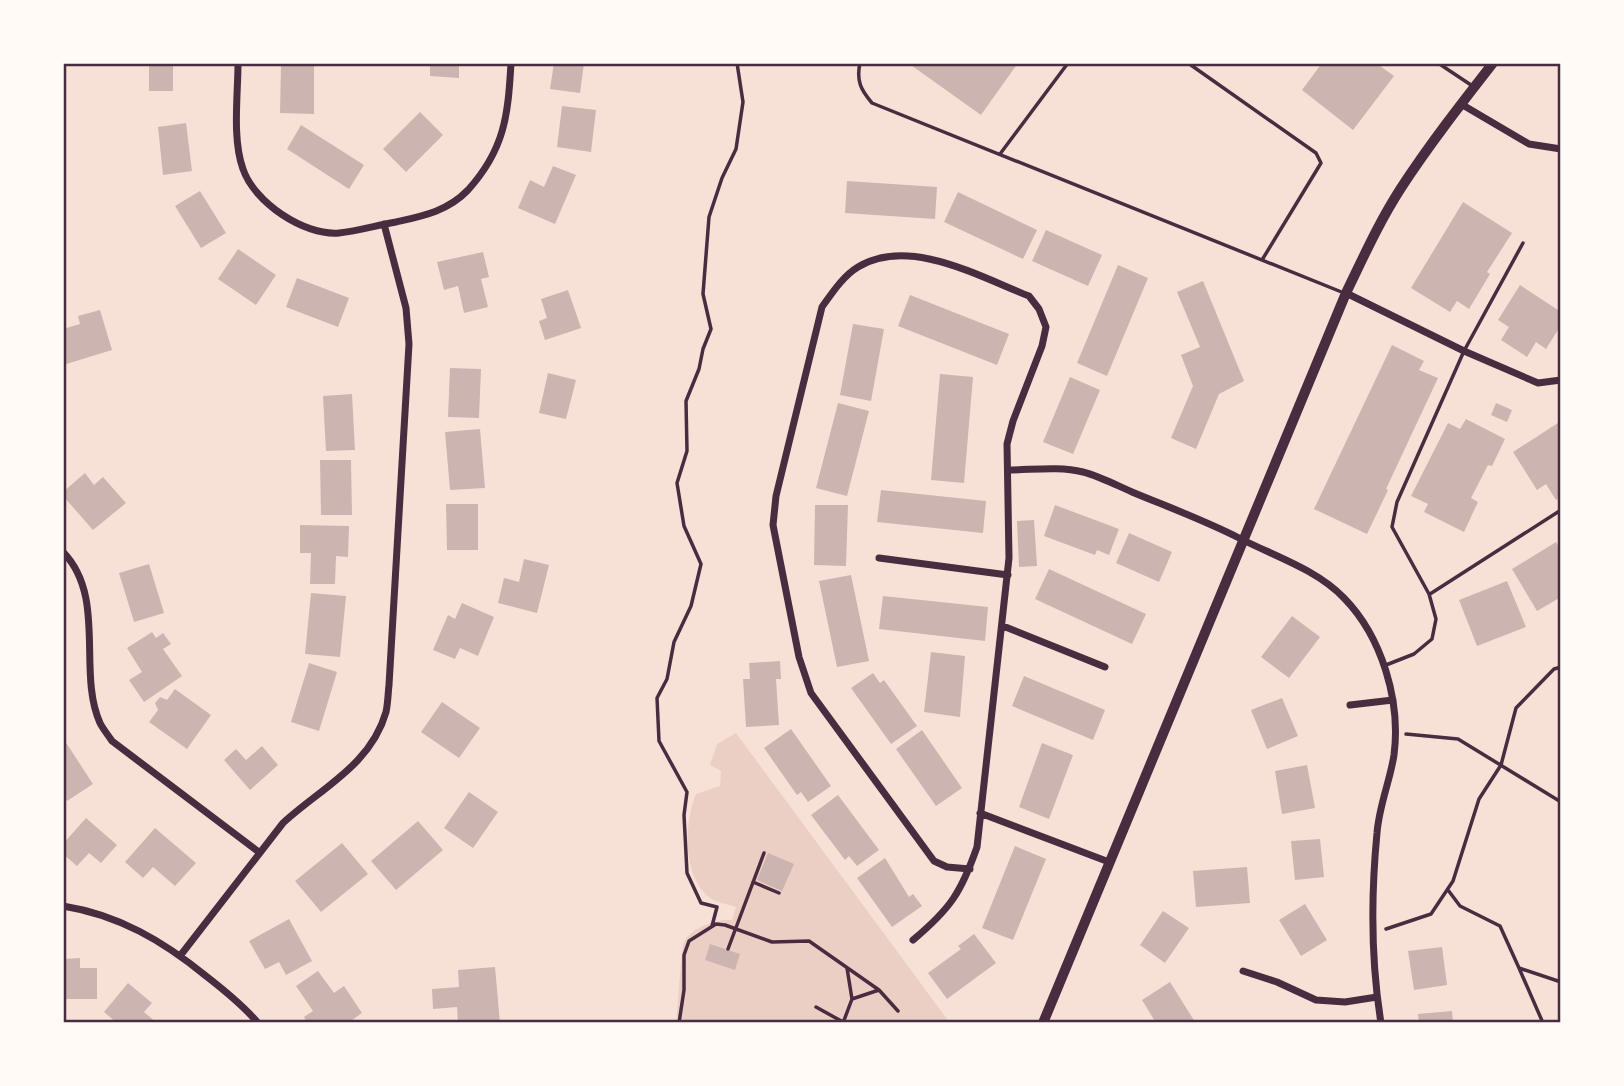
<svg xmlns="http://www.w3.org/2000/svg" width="1624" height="1086" font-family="'Source Sans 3',sans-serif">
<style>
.green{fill:#ebcfc5}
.building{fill:#ccb4b1}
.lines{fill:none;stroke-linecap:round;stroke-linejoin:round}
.path{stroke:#4a2c40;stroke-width:3.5}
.service{stroke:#4a2c40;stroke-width:3.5}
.minor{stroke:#4a2c40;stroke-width:7}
.tertiary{stroke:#4a2c40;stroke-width:10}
.neatline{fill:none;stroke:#4a2c40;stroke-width:2.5}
</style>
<rect width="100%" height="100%" fill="#f7e1d7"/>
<path class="green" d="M736,733L950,1023H676C678,1010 681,948 684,942C692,927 716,919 732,920L736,907C728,904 717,903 710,898C682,877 684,822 696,794L720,786L721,771L710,765L717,744Z"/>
<path class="building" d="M149,63H173V91H149Z
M430,63H459V78L430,76Z
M554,63H584L580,93L550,89Z
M908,63H1018L981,115Z
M1322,63H1376L1394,76L1353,130L1302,90Z
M281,65L314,66V114L280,113Z
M562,106L596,110L591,152L557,147Z
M420,112L443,135L406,172L383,149Z
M186,123L192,171L163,175L158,127Z
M301,125L364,165L349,189L287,149Z
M553,166L576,175L555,224L518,208L530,180L544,187Z
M847,181L937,187L935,219L845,213Z
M200,191L226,233L201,248L175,206Z
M958,192L1037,230L1023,259L944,222Z
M1463,202L1512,233L1487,272L1490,274L1469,309L1457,301L1450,312L1411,288Z
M1046,230L1102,255L1088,286L1032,261Z
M238,249L276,275L256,305L218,279Z
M483,252L489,277L481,279L488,307L464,313L458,286L444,290L437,262Z
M1118,265L1148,278L1107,376L1077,363Z
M297,278L349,298L338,327L286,307Z
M1203,281L1244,381L1219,394L1196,449L1171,438L1193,386L1181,355L1200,347L1177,292Z
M1520,285L1561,312V325L1546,349L1536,342L1527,357L1501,340L1509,327L1498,320Z
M568,290L581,328L545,340L539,321L547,318L541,299Z
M910,295L1009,334L997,365L898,326Z
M100,310L112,350L63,365V329L80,324L78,316Z
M853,324L884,329L871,401L840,395Z
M1392,345L1424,361L1419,370L1438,378L1386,489L1388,490L1367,534L1314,509Z
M450,368L481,369L479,418L448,417Z
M548,373L576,380L566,419L539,413Z
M940,374L973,377L964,483L931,480Z
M1070,377L1100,390L1073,454L1043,442Z
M352,394L355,450L326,451L323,396Z
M838,403L869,411L847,496L816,488Z
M1496,403L1512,410L1507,422L1491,415Z
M1466,419L1505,439L1492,466L1488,465L1471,498L1478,502L1464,532L1424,512L1428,504L1411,496L1448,423L1460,429Z
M1561,421V496L1556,500L1546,484L1537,490L1513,452Z
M480,429L485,488L450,490L445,432Z
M320,460H351L352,515H321Z
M85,473L94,485L103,477L126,503L93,530L63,496V492Z
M881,490L986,501L983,533L877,522Z
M446,504H478V550H447Z
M815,505H848L846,566L814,565Z
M1055,505L1119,529L1109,555L1097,550L1095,555L1044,536Z
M1034,520L1037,566L1019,567L1017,521Z
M300,525L349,526L348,557L336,556L335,584H310L311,553H300Z
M1129,533L1172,552L1159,582L1116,563Z
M1556,542L1561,550V597L1537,611L1512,569Z
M524,559L549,565L537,613L498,603L504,578L519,582Z
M149,564L164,613L134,622L119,573Z
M1049,569L1146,614L1132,644L1035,599Z
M851,575L869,661L837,667L819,581Z
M1507,581L1526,627L1477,646L1459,600Z
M311,593L346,596L340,657L305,654Z
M883,596L988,607L985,641L879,629Z
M462,603L494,617L478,656L460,648L455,659L433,650L448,615L455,619Z
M1292,616L1320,637L1289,678L1261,657Z
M152,632L156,638L163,633L171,644L163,649L182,676L144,702L129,680L142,672L127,648Z
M931,652L965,656L960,717L924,712Z
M780,661L781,679H776L779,725L746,727L743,679H750L749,663Z
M309,663L337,672L319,731L291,722Z
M873,673L880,683L884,680L917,726L891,744L851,688Z
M1024,676L1105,710L1093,740L1012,706Z
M175,689L211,715L187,749L149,722L158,710L155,703L160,697L167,700Z
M1282,698L1298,736L1267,749L1251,710Z
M442,702L480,728L459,758L421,732Z
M791,729L831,786L808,802L801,792L797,795L764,748Z
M922,730L962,788L936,806L896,749Z
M63,738L93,784L67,801L63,794Z
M1042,743L1073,755L1049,819L1019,807Z
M262,746L278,765L250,790L224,760L236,749L246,760Z
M1307,765L1315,808L1282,814L1275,771Z
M469,792L498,812L473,848L444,828Z
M838,795L879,850L857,866L849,856L845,860L811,815Z
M86,818L117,845L101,863L89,853L77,866L63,854V844Z
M418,821L443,850L396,890L371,861Z
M155,828L196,863L175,886L153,867L143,878L125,862Z
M1320,839L1324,877L1295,880L1291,841Z
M342,843L368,874L321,912L295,881Z
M1015,846L1046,859L1013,940L982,928Z
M768,853L794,864L782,891L757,880Z
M885,858L909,897L913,894L922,906L892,927L857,878Z
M1247,867L1250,903L1196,907L1193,871Z
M1305,904L1327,940L1301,956L1279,920Z
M1163,911L1189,928L1165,963L1140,945Z
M289,919L312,961L286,975L279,962L265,969L249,941Z
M974,934L996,963L947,999L928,973L961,949L958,946Z
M710,944L740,954L735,970L705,960Z
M1442,947L1447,985L1414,990L1408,951Z
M80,958V968H97V999H63V959Z
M495,967L500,1023H458L457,1007L433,1009L432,989L459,987L458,970Z
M318,971L334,993L344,986L362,1013L348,1023H307L304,1017L313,1011L296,986Z
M1170,982L1195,1022L1193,1023H1156L1142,1000Z
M128,983L152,1003L144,1012L157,1023H117L104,1012Z
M1452,1011L1453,1023H1419L1418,1014Z"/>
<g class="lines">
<path class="path" d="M1406,734L1458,739L1561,802
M753,882L779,893
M1448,890L1460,906L1500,926L1519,968L1561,982
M712,926L717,907L701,903L687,873L684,815L687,792L659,741L657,698L667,679L674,642L691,606L701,564L684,526L677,483L687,451L686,401L699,369L703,349L711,329L703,294L709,217L722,178L736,149L743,102L737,63
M1386,929L1431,914L1453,881L1479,799L1501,765L1516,708L1554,669L1561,667
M728,949L764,853
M1519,968L1543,1023
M852,999L879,990
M816,1007L843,1022
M679,1023L684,990V955L689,941L716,924L725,925L772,942L809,941L879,990L898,1011
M843,1023L852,999L847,968"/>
<path class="service" d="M860,63C856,81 861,90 872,103L1344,293
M1188,63L1316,153L1321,163L1262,260
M1438,63L1474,87
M1000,154L1068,63
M1430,594L1561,510
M1386,665L1414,654L1432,639L1436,619L1429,594L1392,527L1397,502L1464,351L1523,243"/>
<path class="minor" d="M238,63C238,95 232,139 243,169C254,202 304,236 339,233C358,231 378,225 396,222C423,216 448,211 468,190C505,149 508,115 511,63
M1461,104L1529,144L1561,149
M1346,293L1464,351L1538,383L1561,380
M1009,470C1032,470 1059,466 1083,472C1099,476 1116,485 1132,492C1168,507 1204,520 1239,538C1274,556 1316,569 1344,598C1382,637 1401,701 1394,755C1390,781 1379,806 1377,833C1371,895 1371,961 1381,1023
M63,552C107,597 77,672 100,723C103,729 108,735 112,741L260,853
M879,558L1008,575
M1003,626L1105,667
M1350,705L1393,700
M980,813L1109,862
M63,906C119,915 163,941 206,976C224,990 243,1005 258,1023
M913,940C950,909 961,893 977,847L1009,558L1007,444L1013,421L1042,346L1046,327L1039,309L1029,296C980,277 909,236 858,267C843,276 832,293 822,307L776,496L773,525L799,657L811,693L934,861L947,867L970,869
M180,956L283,823C321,788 371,765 386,712C388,703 388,693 389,685L409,344L406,308L384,224
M1243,971L1277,982L1316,1000L1345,1002L1377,997"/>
<path class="tertiary" d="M1043,1023L1346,293C1363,258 1379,222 1401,188C1429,145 1461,104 1493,63"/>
</g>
<rect width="1624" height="1086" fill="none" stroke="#fffaf5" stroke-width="130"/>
<rect x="65" y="65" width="1494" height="956" class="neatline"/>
</svg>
